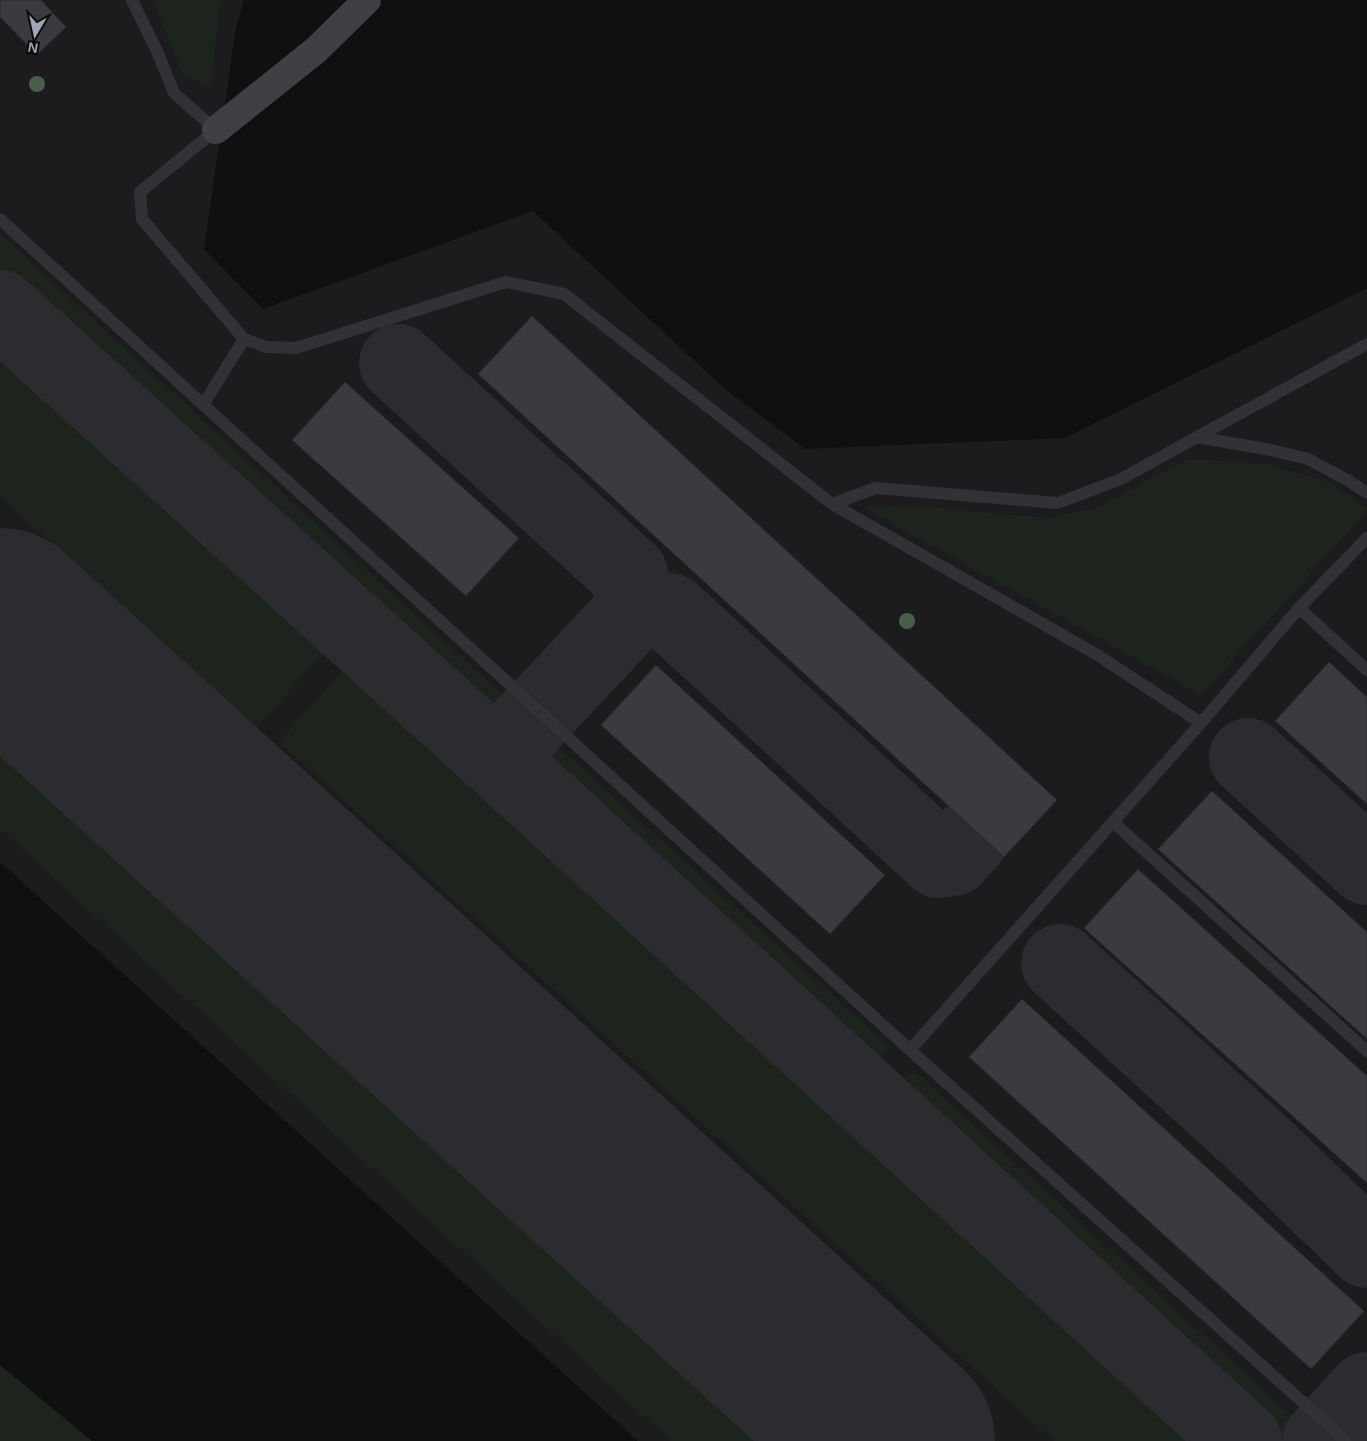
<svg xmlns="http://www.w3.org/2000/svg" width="1367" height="1441" font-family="Arial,sans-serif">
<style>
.built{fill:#1c1c1e}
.green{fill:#1c241d}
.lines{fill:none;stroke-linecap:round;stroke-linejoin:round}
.taxiway{stroke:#2c2c30;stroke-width:78}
.runway{stroke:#2c2c30;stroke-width:194}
.building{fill:#3a3a3f;stroke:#2a2a2d}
.lane{stroke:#313136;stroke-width:12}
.secondary{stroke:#3f4046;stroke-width:28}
.tree{fill:#495e4b}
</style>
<rect width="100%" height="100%" fill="#101011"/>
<path class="built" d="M0,0H244L236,27L204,249L263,309L533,211L726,390L805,449L1065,438L1367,288V1441H638L0,862Z"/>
<path class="green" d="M153,0H221L211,87L183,75Z
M0,234L517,708L495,730L0,272Z
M0,344L331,646L256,727L0,496Z
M1189,459L1269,464L1331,483L1367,509V511L1201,695L863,507L911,505L1046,518L1095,508Z
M0,536L992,1441H963L0,560Z
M352,660L964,1224L1204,1441H1054L279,742Z
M0,698L824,1441H671L0,829Z
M545,735L892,1049L874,1062L523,748Z
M914,1071L1308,1430L1295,1441H1286L959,1145L896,1082Z
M0,1365L92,1441H0Z"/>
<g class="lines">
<path class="taxiway" d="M0,309L496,758L1243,1441
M398,363L629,574L633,593L631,614
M1248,757L1367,866
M496,758L631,614C643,608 657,609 670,612L939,859L953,857L970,838
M1060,963L1267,1152L1367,1249
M1321,1441L1367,1391"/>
<path class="runway" d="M0,625L898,1441"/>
</g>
<path class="building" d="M1,0H41L66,27L37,55L0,17V1Z
M532,316L1057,800L1004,857L478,374Z
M345,382L519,538L466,596L292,440Z
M1329,662L1367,697V804L1275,721Z
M656,665L885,875L830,934L601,725Z
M1212,791L1367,932V1039L1158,849Z
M1138,869L1367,1076V1183L1084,928Z
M1022,999L1364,1311L1311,1369L969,1057Z"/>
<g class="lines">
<path class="lane" d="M132,0L157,51L174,93L216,130L140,192L142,219L244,339L266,347L296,348L506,282L564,294L832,504L1096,654L1201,723
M0,219L910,1050L1201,723L1299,608L1367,670
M203,405L244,339
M1197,437L1367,344
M832,504L876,488L1058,503L1121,479L1197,437L1271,450L1308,459L1349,481L1367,493
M1299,608L1367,538
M1113,822L1367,1051
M910,1050L1346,1441"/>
<path class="secondary" d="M216,130L316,50L367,0"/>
</g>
<g class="tree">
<circle cx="37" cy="84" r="8"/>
<circle cx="907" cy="621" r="8"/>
</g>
<g transform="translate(35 35) rotate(189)" stroke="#0b0b0c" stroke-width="4" paint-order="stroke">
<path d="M0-4L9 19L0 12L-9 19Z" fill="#a1a5b3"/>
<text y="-8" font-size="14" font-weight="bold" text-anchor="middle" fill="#a1a5b3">N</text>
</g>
</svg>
